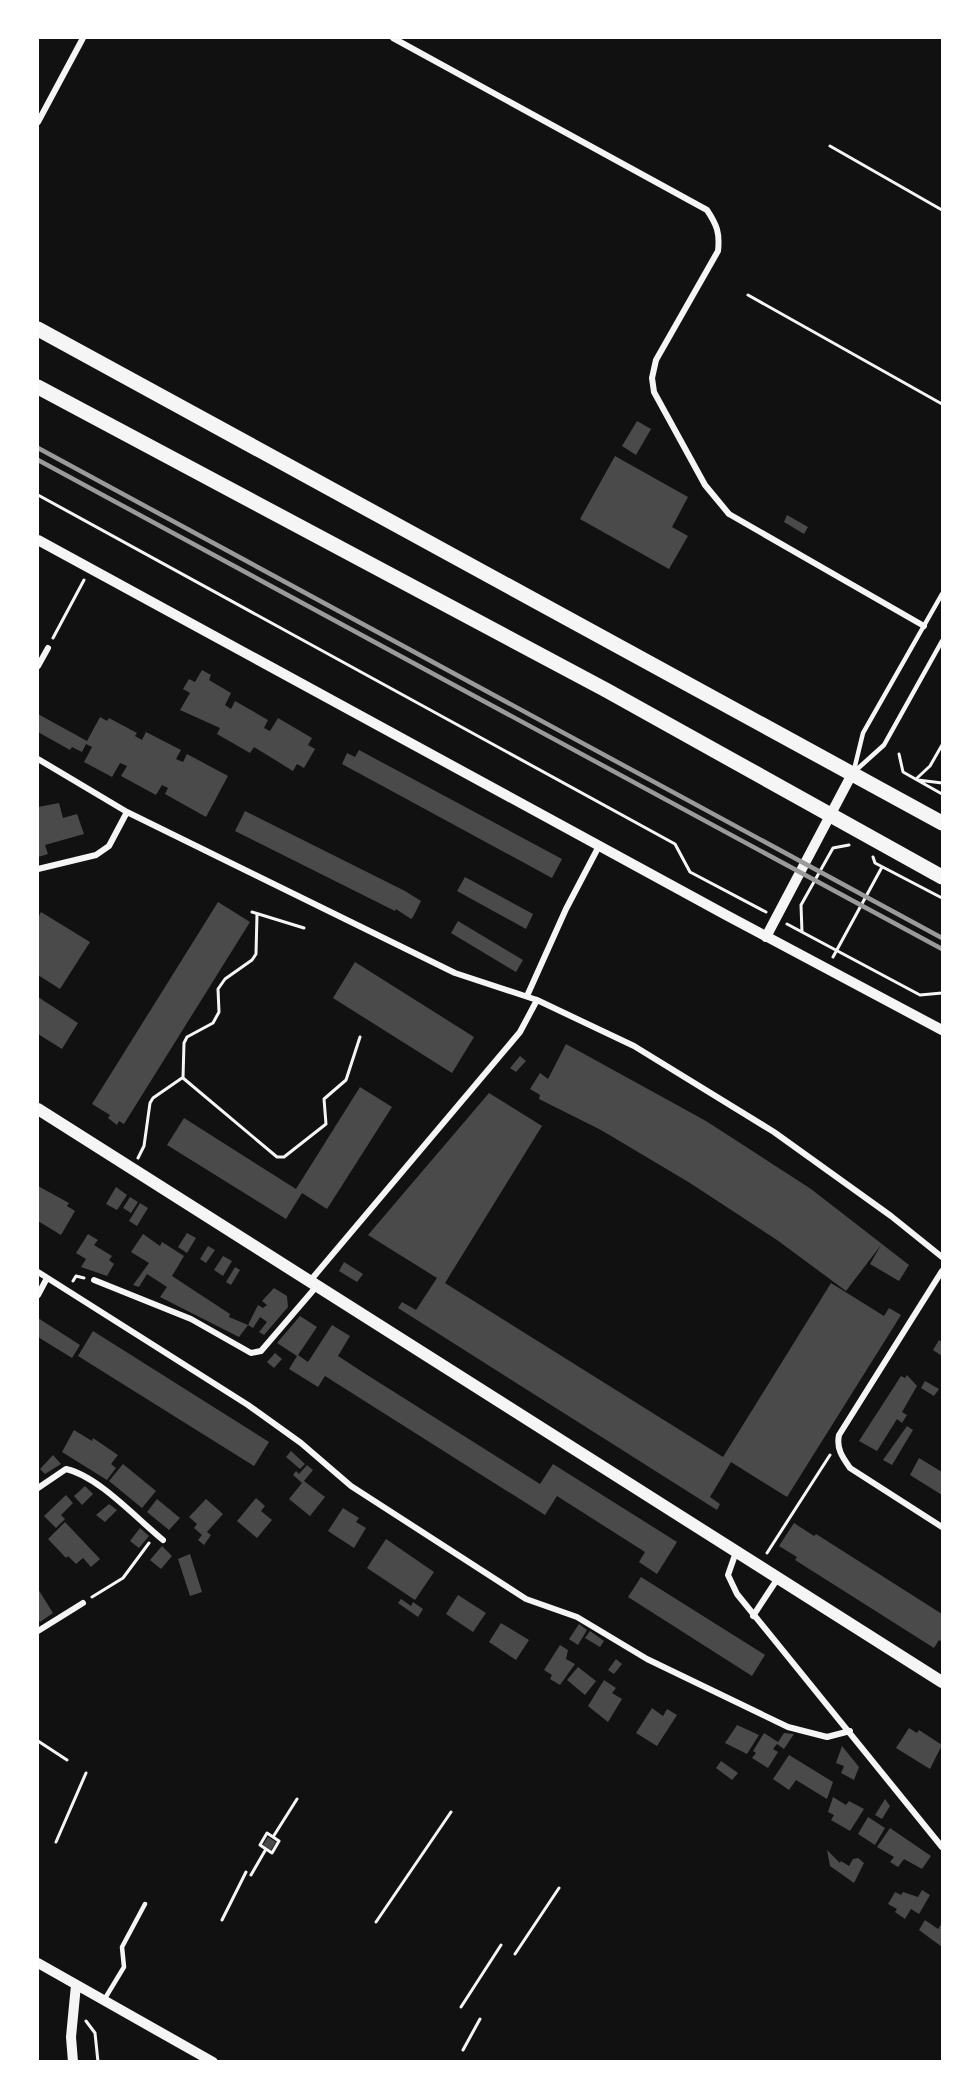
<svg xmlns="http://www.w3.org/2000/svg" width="980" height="2099" font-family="Raleway,sans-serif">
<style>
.building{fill:#4a4a4a}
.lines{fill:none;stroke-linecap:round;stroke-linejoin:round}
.path{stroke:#f5f5f5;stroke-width:3}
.service{stroke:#f5f5f5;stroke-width:4.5}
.minor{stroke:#f5f5f5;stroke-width:6}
.tertiary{stroke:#f5f5f5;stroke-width:10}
.secondary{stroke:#f5f5f5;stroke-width:12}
.primary{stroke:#f5f5f5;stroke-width:15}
.rail{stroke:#9a9a9a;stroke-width:4.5}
</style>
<rect width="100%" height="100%" fill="#111"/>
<path class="building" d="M637,421L651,429L636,455L622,446Z
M615,456L688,497L672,527L688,536L669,569L580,519Z
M787,515L808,527L804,534L784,522Z
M202,670L211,675L209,680L231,693L225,705L231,709L235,701L268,720L264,728L270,731L278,718L312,738L308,745L315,749L304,768L297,764L293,771L254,747L250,753L217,734L220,728L180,710L190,693L183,689L189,679L195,682Z
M38,714L87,741L100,717L107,721L109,718L137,733L135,736L142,740L146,732L181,750L176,759L183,762L187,754L228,776L206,817L165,794L168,788L162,785L156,795L121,776L127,766L120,763L112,777L84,762L92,747L86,744L82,752L72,747L70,750L38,732Z
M359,750L562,859L552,878L342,764L347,753L355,757Z
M59,803L63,818L77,814L84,834L45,845L48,854L38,857V807Z
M245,811L405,891L421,901L413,917L411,919L396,909L395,911L235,831Z
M465,877L533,914L526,929L457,891Z
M218,902L250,922L124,1124L119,1121L117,1125L108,1118L110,1115L92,1104Z
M41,912L90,942L60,989L38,975V918Z
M458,921L523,960L516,972L451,933Z
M355,962L474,1037L452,1073L333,998Z
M38,997L78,1023L62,1049L38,1034Z
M566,1044L706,1121L811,1189L909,1265L899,1281L870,1264L881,1245L846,1291L777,1240L690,1183L601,1130L539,1099L540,1095L530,1089L540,1073L548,1079Z
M520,1056L526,1061L516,1072L510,1068Z
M360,1087L392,1107L327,1209L302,1193L286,1219L167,1145L184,1118L296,1189Z
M489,1093L542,1126L445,1283L723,1457L831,1283L884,1316L889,1308L901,1315L787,1497L731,1462L710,1497L720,1504L717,1510L398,1308L402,1302L416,1310L437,1278L368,1235Z
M38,1186L69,1203L67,1206L75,1211L61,1235L38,1221Z
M116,1187L127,1195L117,1210L106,1204Z
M130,1197L138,1202L131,1213L123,1208Z
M140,1203L148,1208L137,1226L129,1221Z
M187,1233L196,1238L187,1253L178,1247Z
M88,1234L98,1240L94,1245L112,1256L109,1260L114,1264L107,1276L81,1267L86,1259L76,1253Z
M143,1234L160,1246L162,1242L184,1256L172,1276L230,1314L229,1317L248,1325L239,1337L160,1297L167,1287L147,1274L139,1287L133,1285L149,1263L131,1252Z
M208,1246L215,1250L206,1263L200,1259Z
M223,1256L232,1261L223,1276L214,1270Z
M344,1262L363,1274L357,1282L339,1271Z
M235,1267L240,1270L231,1285L226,1282Z
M274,1288L287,1296L288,1307L264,1335L259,1332L267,1322L260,1317L253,1328L248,1325L258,1305L263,1308L267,1305L262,1301Z
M300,1316L317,1327L298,1355L308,1362L332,1325L350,1336L338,1356L364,1373L540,1484L553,1464L677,1542L657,1574L639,1562L645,1552L557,1496L545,1515L325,1376L318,1387L289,1369L297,1356L277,1343Z
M38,1318L80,1345L72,1358L38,1337Z
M93,1331L269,1442L254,1466L78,1356Z
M939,1340L942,1342V1356L933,1350Z
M275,1353L282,1359L274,1368L267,1362Z
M907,1375L917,1386L902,1412L907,1415L902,1423L897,1419L877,1451L859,1441L901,1376L905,1378Z
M925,1381L939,1389L934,1396L921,1388Z
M907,1426L913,1430L892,1465L883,1460Z
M74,1430L92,1441L93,1438L118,1455L111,1464L116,1468L107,1480L62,1452Z
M291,1451L305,1464L300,1469L286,1457Z
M53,1455L61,1464L45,1474L40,1469Z
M919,1458L942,1472V1495L910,1475Z
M123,1464L156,1491L142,1508L109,1481Z
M307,1465L313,1470L304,1481L325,1497L310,1516L289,1499L302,1483L293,1475L296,1471L299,1474Z
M85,1486L93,1494L82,1505L74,1496Z
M66,1495L73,1503L61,1515L65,1519L56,1528L44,1516Z
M256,1498L265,1506L261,1511L272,1520L257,1538L237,1521Z
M157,1499L180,1518L169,1530L147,1512Z
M206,1499L223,1514L207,1532L211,1535L204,1545L198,1540L202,1535L194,1528L197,1524L189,1517Z
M109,1504L117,1510L105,1522L96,1515Z
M343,1508L359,1518L356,1522L366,1528L354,1548L328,1531Z
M65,1522L100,1559L91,1567L83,1558L76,1564L68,1556L66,1558L48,1539Z
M794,1523L814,1536L816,1534L942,1614V1642L939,1640L934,1648L795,1560L797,1557L779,1546Z
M140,1528L149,1536L139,1548L130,1541Z
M386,1539L434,1572L415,1600L367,1568Z
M162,1546L172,1556L161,1569L150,1560Z
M190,1554L202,1592L190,1596L178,1559Z
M641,1577L765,1655L752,1676L628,1597Z
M38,1589L53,1613L40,1622L38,1619Z
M458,1595L486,1613L473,1632L446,1614Z
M401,1599L411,1606L413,1602L423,1609L418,1617L398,1603Z
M501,1623L529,1640L516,1660L489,1642Z
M579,1624L587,1630L578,1645L569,1639Z
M590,1631L604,1641L600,1647L585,1638Z
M560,1645L568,1650L566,1659L575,1664L560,1685L550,1679L552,1675L544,1670Z
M616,1659L622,1664L614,1674L608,1670Z
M578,1667L596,1681L585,1695L567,1680Z
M604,1680L616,1688L612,1693L622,1699L608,1722L588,1706Z
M652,1708L663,1716L667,1709L677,1715L657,1746L636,1733Z
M737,1725L759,1735L747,1754L725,1743Z
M909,1728L917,1733L919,1730L942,1745L930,1769L896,1748Z
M764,1733L778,1742L784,1733L794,1734L784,1749L777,1744L773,1749L778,1752L768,1768L752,1758L756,1753L753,1751Z
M842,1746L859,1767L854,1780L841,1773L844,1766L836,1763Z
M789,1755L833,1782L827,1799L796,1780L789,1790L773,1779Z
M721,1761L738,1773L732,1780L716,1768Z
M833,1797L846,1805L849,1801L864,1809L850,1831L831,1820L834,1815L828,1812Z
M885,1799L890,1806L882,1819L875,1815Z
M868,1817L885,1828L875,1845L858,1834Z
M890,1828L931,1856L922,1869L904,1859L898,1867L890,1862L894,1857L877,1847Z
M268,1837L276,1842L271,1850L263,1845Z
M827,1850L840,1863L841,1861L849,1866L853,1859L858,1858L864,1863L854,1883L830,1866Z
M922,1890L930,1895L919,1914L911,1909L905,1919L895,1912L897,1909L888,1904L895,1892L901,1895L903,1892L918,1897Z
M925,1920L938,1929L942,1923V1947L919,1930Z"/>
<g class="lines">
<path class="path" d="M830,146L942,210
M748,295L942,404
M38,495L675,844L690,872L766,912
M53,638L84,580
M899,754L903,772L942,794
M916,779L930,766L942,745
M918,780L942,783
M873,857L875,863L942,898
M252,912L304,928
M257,914L256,954L252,960L225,979L218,989L219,1012L213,1023L187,1037L184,1043L183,1078L277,1157H284L326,1124L324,1099L346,1080L360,1037
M787,924L920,995L942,993
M802,932L801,905L833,848L849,845
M833,957L882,867
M138,1158L144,1146L150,1103L153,1098L182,1078
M73,1281L76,1276L84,1278
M767,1553L830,1455
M92,1597L123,1578L149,1543
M38,1741L67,1760
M267,1833L279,1841L272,1853L260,1845Z
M273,1837L297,1799
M56,1842L86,1773
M251,1875L266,1849
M222,1920L246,1872
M376,1922L451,1812
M515,1954L559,1888
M461,2007L501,1945
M86,2021L95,2033L98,2062
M463,2050L480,2019"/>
<path class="service" d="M854,770L863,733L942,594
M854,772L884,745L942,641
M104,2000L124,1967L122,1947L145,1904"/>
<path class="minor" d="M393,38L707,210C717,225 720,233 718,251L656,360L652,378L654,392L705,485L729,514L924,626
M38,122L83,38
M38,666L48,648
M38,759L127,812L455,973L537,1000L634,1046L774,1132L891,1216L942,1257
M38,869L96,855L109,846L127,812
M527,996L566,909L599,846
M942,1271L839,1435C836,1449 843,1458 850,1468L942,1527
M38,1272L248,1405L301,1443L351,1486L526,1599L577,1617L647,1659L788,1727L827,1737L850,1731
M94,1280L191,1319L251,1353L261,1351L316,1287
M310,1281L520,1032L537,1000
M38,1295L47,1278
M38,1488L66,1469C98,1476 136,1518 163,1540
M736,1552L728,1575L737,1594L942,1847
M753,1616L778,1578
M38,1631L83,1603"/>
<path class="tertiary" d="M38,540L726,915L942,1030
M766,937L852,774
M38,1963L213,2062
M73,2062L71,2037L76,1985"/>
<path class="secondary" d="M38,1109L942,1682"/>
<path class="primary" d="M38,329L942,823
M38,387L606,690L942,877"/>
<path class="rail" d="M38,448L942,938
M38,460L942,949"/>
</g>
<rect width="980" height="2099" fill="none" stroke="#ffffff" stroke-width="78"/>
</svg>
